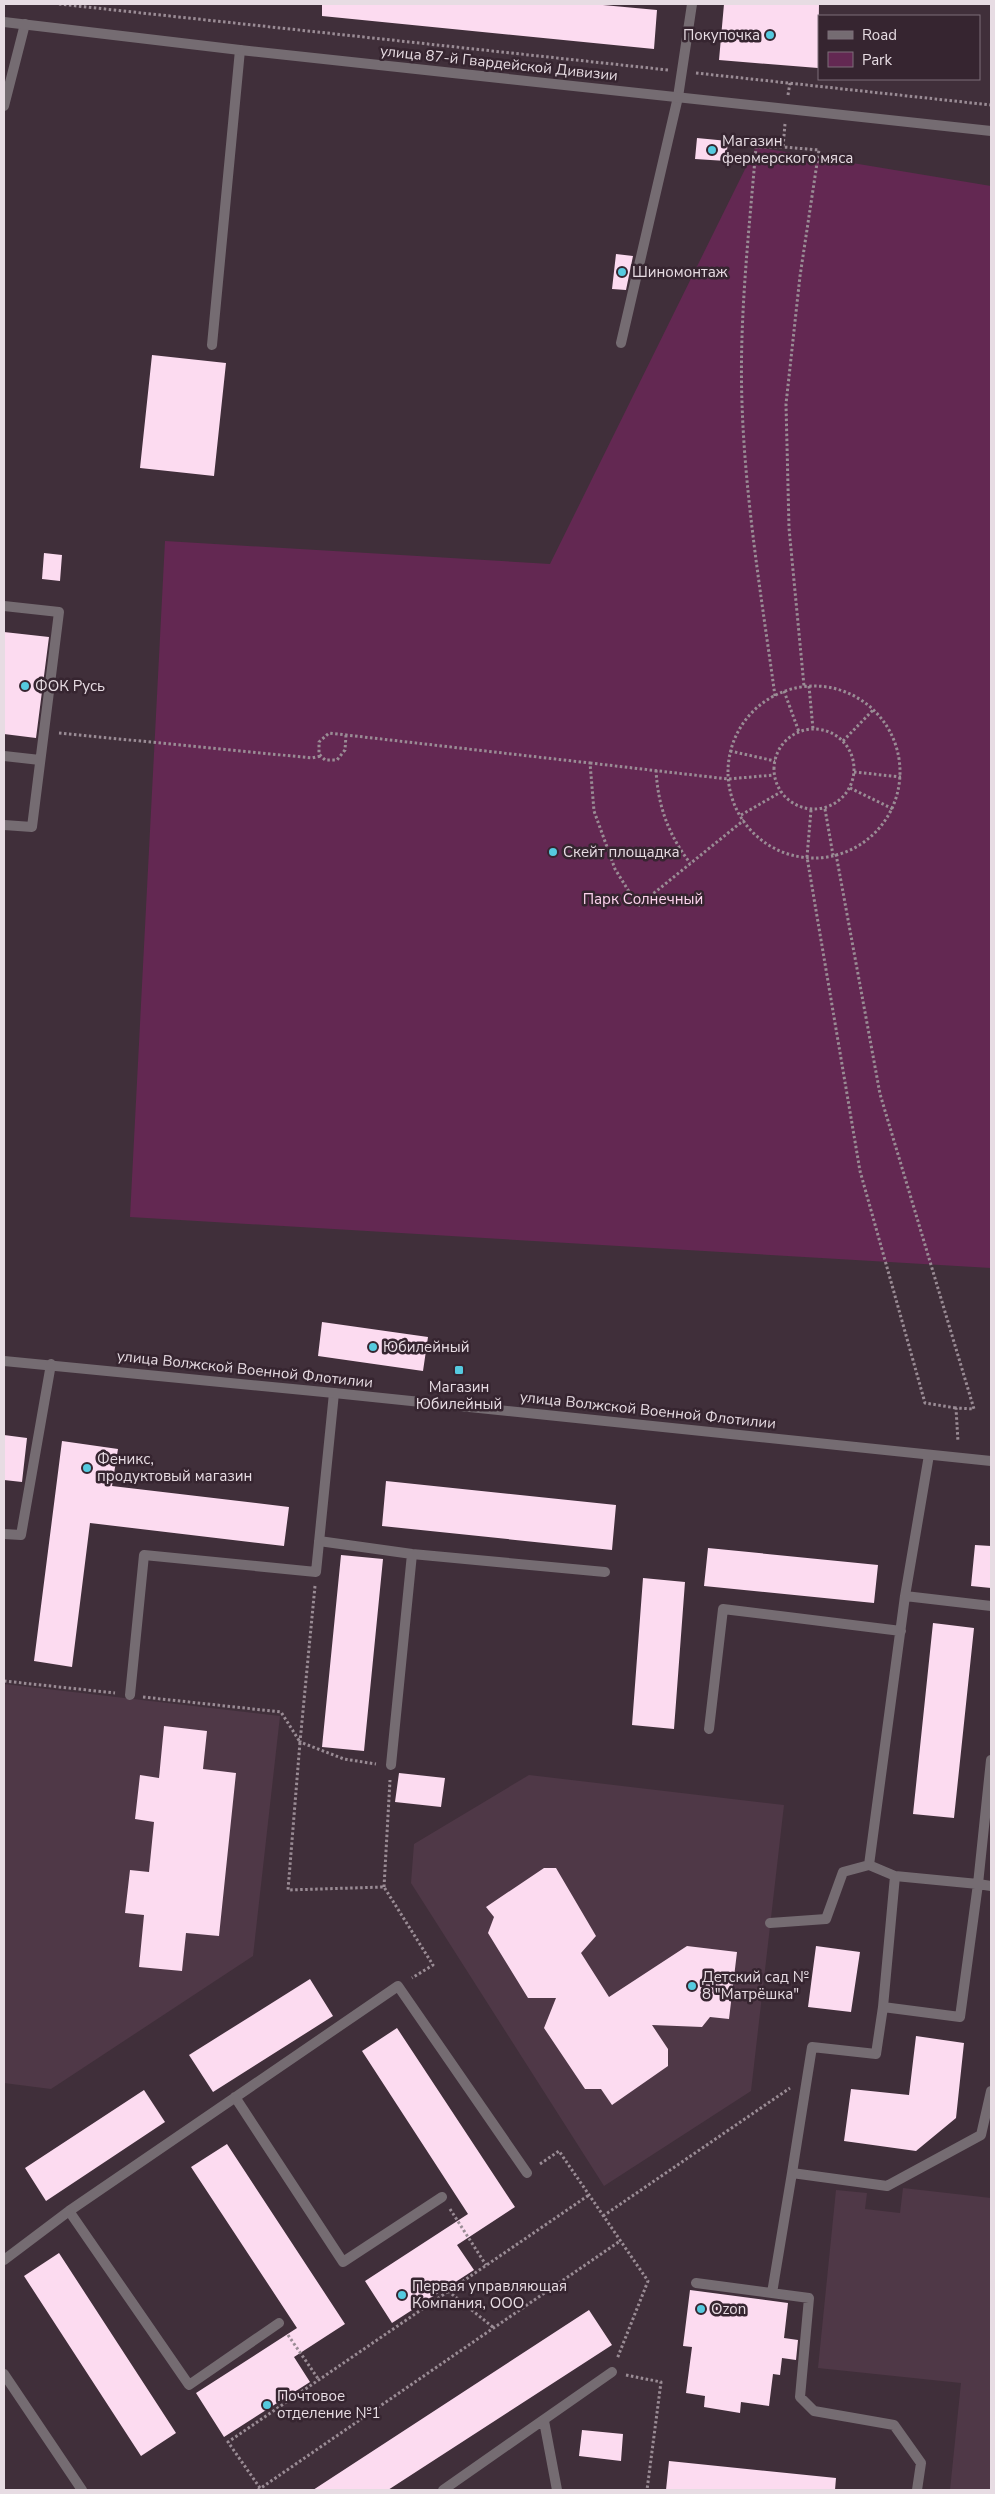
<svg xmlns="http://www.w3.org/2000/svg" width="995" height="2494" font-family="'Nunito Sans',sans-serif">
<style>
.built{fill:#4f3847}
.green{fill:#632852}
.building{fill:#fcdbf0}
.lines{fill:none;stroke-linecap:round;stroke-linejoin:round}
.path{stroke:#9a8c95;stroke-width:3;stroke-dasharray:2.5 2.5;stroke-linecap:butt}
.service{stroke:#756c72;stroke-width:10}
.tertiary{stroke:#756c72;stroke-width:10}
.poi-dot{fill:#55cadf;stroke:#362530;stroke-width:2}
.labels{text-anchor:middle;dominant-baseline:central;stroke-width:5;stroke-linejoin:round;paint-order:stroke}
.poi-label{font-size:15px;fill:#e7dce3;stroke:#362530;text-anchor:start}
.street-label{font-size:15px;fill:#e7dce3;stroke:#362530}
.park-label{font-size:15px;fill:#fdd3ed;stroke:#362530}
</style>
<rect width="100%" height="100%" fill="#402f3a"/>
<path class="built" d="M4,1684L280,1716L253,1956L51,2089L4,2083Z
M529,1775L784,1805L751,2091L604,2186L411,1883L414,1844Z
M903,2188L991,2198V2490H950L961,2383L818,2368L836,2190L867,2193L865,2209L900,2213Z"/>
<path class="green" d="M756,147L991,186V1268L130,1217L165,541L550,564Z"/>
<path class="building" d="M322,4H592L657,10L654,49L322,16Z
M724,4H819L818,68L719,60Z
M697,138L728,141L726,161L695,159Z
M616,254L633,256L626,290L612,289Z
M152,355L226,363L214,476L140,468Z
M44,553L62,555L60,581L42,579Z
M4,632L49,637L36,738L4,734Z
M322,1322L428,1337L423,1371L318,1356Z
M4,1435L27,1438L22,1482L4,1480Z
M62,1441L118,1449L112,1486L289,1507L284,1546L90,1523L72,1667L34,1661Z
M386,1481L616,1505L612,1550L382,1526Z
M975,1545L991,1546V1588L971,1586Z
M708,1548L878,1565L874,1603L704,1586Z
M341,1555L383,1559L364,1751L322,1747Z
M643,1578L685,1582L674,1729L632,1725Z
M933,1623L974,1628L954,1818L913,1814Z
M164,1726L207,1731L203,1769L236,1773L219,1936L186,1933L182,1971L139,1967L144,1915L125,1913L130,1870L149,1872L154,1822L135,1819L140,1775L159,1778Z
M399,1773L445,1778L441,1807L395,1802Z
M544,1868H556L596,1936L581,1953L609,1997L687,1946L737,1952L729,2019L710,2017L702,2027L652,2025L668,2049V2066L612,2105L601,2089H585L544,2028L556,1998H528L488,1933L494,1917L486,1907Z
M816,1946L860,1952L851,2012L808,2007Z
M310,1979L333,2016L213,2092L189,2055Z
M397,2028L515,2207L457,2245L474,2270L392,2323L365,2281L468,2214L362,2051Z
M916,2036L964,2043L956,2118L916,2151L844,2141L851,2089L909,2095Z
M144,2090L165,2122L46,2201L25,2168Z
M227,2144L345,2324L294,2357L310,2382L224,2437L196,2393L297,2328L191,2167Z
M59,2253L176,2433L141,2456L24,2276Z
M690,2290L788,2303L784,2338L798,2340L796,2360L782,2358L780,2375L773,2374L769,2406L741,2402L740,2413L704,2407L705,2396L686,2393L692,2347L683,2346Z
M589,2310L612,2345L388,2490H313Z
M582,2430L623,2434L621,2461L579,2456Z
M669,2461L836,2478L835,2490H666Z"/>
<g class="lines">
<path class="path" d="M59,4L668,70
M696,73L991,105
M788,95L790,83
M785,124L783,147L819,150L800,276L786,404L789,528L804,686
M809,686L813,729
M728 772a86 86 0 1 1 172 0a86 86 0 1 1-172 0Z
M784,691L799,732
M775,696C762,601 745,499 742,403C739,318 749,232 756,147H783
M774 769a40 40 0 1 1 80 0a40 40 0 1 1-80 0Z
M59,733L312,758L321,756
M346,735L345,750L337,760H325L319,754V742L329,733L590,763L594,811L615,869L638,906L744,820
M843,741L874,709
M730,751L775,761
M590,763L728,779L774,775
M656,770C658,806 668,834 690,863
M854,772L901,777
M850,788L893,809
M825,809L833,855
M811,810L807,857L860,1171L925,1403L956,1408
M741,815L781,792
M836,854L880,1094L974,1409L956,1408L958,1442
M315,1586L300,1742L344,1759L376,1764
M4,1681L115,1693
M143,1697L281,1712L300,1742L288,1890L384,1887L433,1965L412,1978
M384,1887L390,1780
M540,2164L559,2151L648,2281L617,2359
M450,2209L486,2265
M603,2216L790,2088
M448,2291L494,2328
M288,2335L319,2380
M626,2375L661,2382L647,2490
M260,2488L228,2442L589,2195
M258,2490L620,2241"/>
<path class="service" d="M4,106L25,24
M621,343L678,97L692,4
M212,345L240,50
M4,606L59,612L32,827L4,825
M4,756L40,760
M929,1455L905,1596L869,1865L895,1876L978,1884L991,1760
M4,1534L21,1535L51,1364
M319,1541L412,1554L605,1572
M905,1596L991,1606
M130,1695L144,1555L316,1572L334,1393
M709,1729L723,1609L901,1631
M391,1765L412,1554
M895,1876L883,2007L876,2054L812,2047L792,2173L887,2186L981,2135L991,2091
M770,1923L826,1919L843,1872L869,1865
M883,2007L960,2017L978,1884L991,1886
M235,2097L343,2262L442,2197
M69,2211L189,2385L279,2323
M4,2260L69,2211L398,1986L527,2173
M696,2283L809,2298L800,2397L814,2411L894,2425L921,2463L917,2490
M772,2293L792,2173
M4,2374L82,2490
M544,2421L557,2490
M443,2490L612,2372"/>
<path class="tertiary" d="M4,22L240,50L991,131
M4,1361L334,1393L991,1461"/>
</g>
<g class="poi-dot">
<circle cx="770" cy="35" r="5"/>
<circle cx="712" cy="150" r="5"/>
<circle cx="622" cy="272" r="5"/>
<circle cx="25" cy="686" r="5"/>
<circle cx="553" cy="852" r="5"/>
<circle cx="373" cy="1347" r="5"/>
<rect x="454" y="1365" width="10" height="10" rx="2.5"/>
<circle cx="87" cy="1468" r="5"/>
<circle cx="692" cy="1986" r="5"/>
<circle cx="402" cy="2295" r="5"/>
<circle cx="701" cy="2309" r="5"/>
<circle cx="267" cy="2405" r="5"/>
</g>
<g class="labels">
<g class="poi-label">
<text x="760" y="35" text-anchor="end">Покупочка</text>
<text x="722" y="141">Магазин<tspan x="722" dy="17">фермерского мяса</tspan></text>
<text x="632" y="272">Шиномонтаж</text>
<text x="35" y="686">ФОК Русь</text>
<text x="563" y="852">Скейт площадка</text>
<text x="383" y="1347">Юбилейный</text>
<text x="459" y="1387" text-anchor="middle">Магазин<tspan x="459" dy="17">Юбилейный</tspan></text>
<text x="97" y="1459">Феникс,<tspan x="97" dy="17">продуктовый магазин</tspan></text>
<text x="702" y="1977">Детский сад №<tspan x="702" dy="17">8 "Матрёшка"</tspan></text>
<text x="412" y="2286">Первая управляющая<tspan x="412" dy="17">Компания, ООО</tspan></text>
<text x="711" y="2309">Ozon</text>
<text x="277" y="2396">Почтовое<tspan x="277" dy="17">отделение №1</tspan></text>
</g>
<g class="street-label">
<text transform="translate(499 63) rotate(6)">улица 87-й Гвардейской Дивизии</text>
<text transform="translate(245 1369) rotate(6)">улица Волжской Военной Флотилии</text>
<text transform="translate(648 1410) rotate(6)">улица Волжской Военной Флотилии</text>
</g>
<g class="park-label">
<text x="643" y="899">Парк Солнечный</text>
</g>
</g>
<rect width="995" height="2494" fill="none" stroke="#e7dce3" stroke-width="10"/>
<rect x="818" y="15" width="162" height="65" fill="#362530" stroke="#7d6e78"/>
<rect x="828" y="31" width="25" height="8" fill="#756c72" stroke="#7d6e78"/>
<text x="862" y="40" font-size="15" fill="#e7dce3">Road</text>
<rect x="828" y="52" width="25" height="15" fill="#632852" stroke="#7d6e78"/>
<text x="862" y="65" font-size="15" fill="#e7dce3">Park</text>
</svg>
